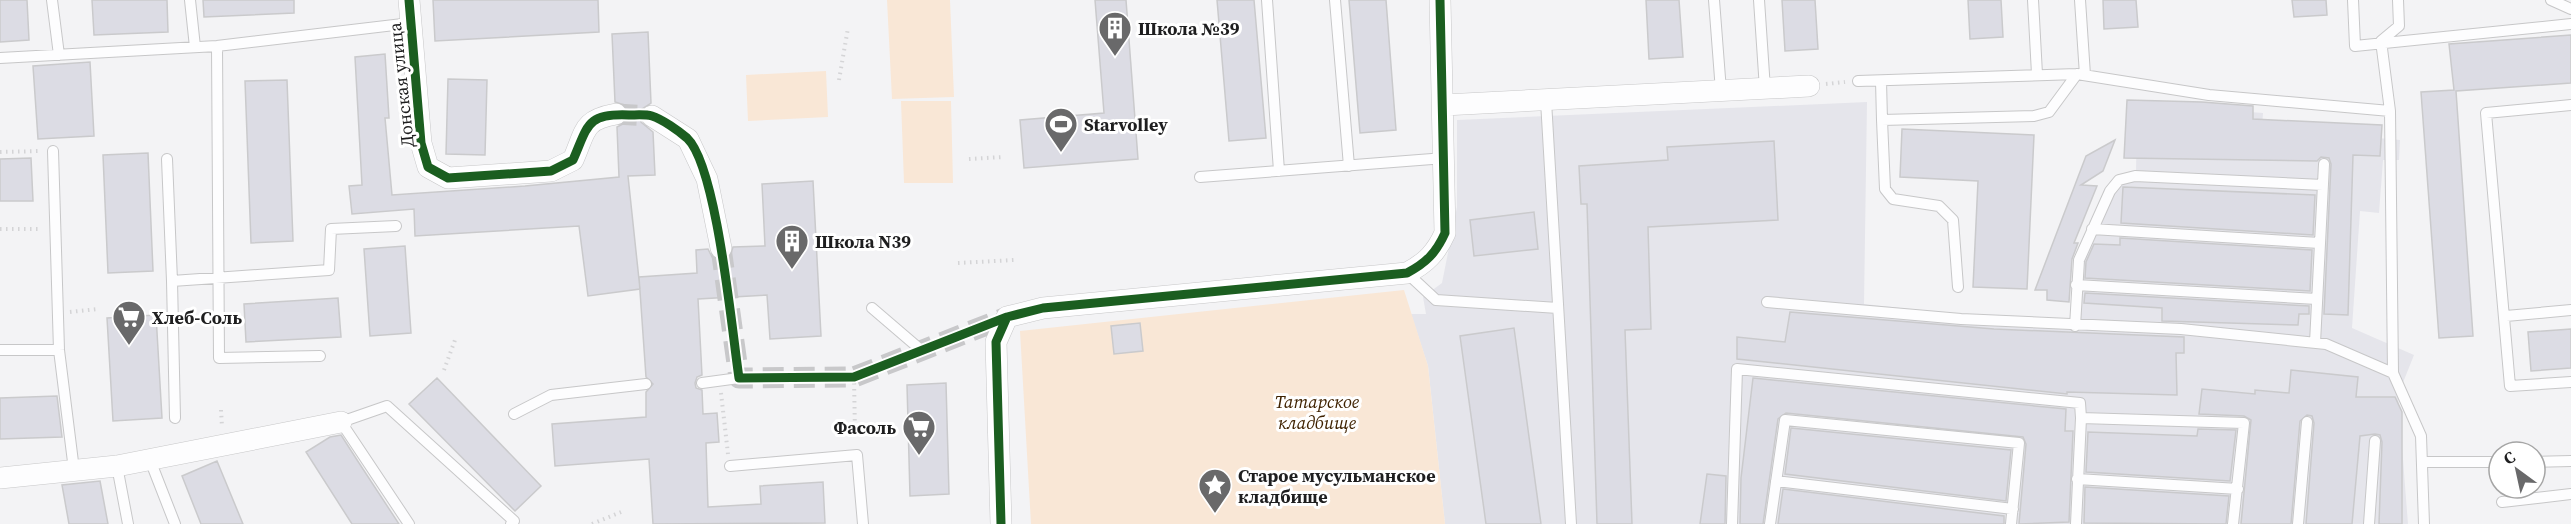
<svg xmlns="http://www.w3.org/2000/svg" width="2571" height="524" font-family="'Source Serif 4',serif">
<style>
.built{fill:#e5e5eb}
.green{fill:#f9e7d6}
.building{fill:#dcdce4;stroke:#cacacc;stroke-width:1.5}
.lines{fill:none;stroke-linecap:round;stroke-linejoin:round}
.street-tunnel{stroke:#c8c8ca;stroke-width:21;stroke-dasharray:21 10;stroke-linecap:butt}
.lane-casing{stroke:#c7c7c8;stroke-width:12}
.street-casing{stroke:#c7c7c8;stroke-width:22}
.path{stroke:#d4d4d6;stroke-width:4;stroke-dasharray:1.5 4.5;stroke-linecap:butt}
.lane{stroke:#fdfdfe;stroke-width:10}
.street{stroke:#fdfdfe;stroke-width:21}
.cycleway-casing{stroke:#fff;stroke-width:13}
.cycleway{stroke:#1b5e20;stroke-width:9}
.labels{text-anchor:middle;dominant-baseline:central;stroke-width:6;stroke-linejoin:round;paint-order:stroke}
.poi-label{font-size:18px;font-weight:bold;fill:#1e1e1f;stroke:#fff;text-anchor:start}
.street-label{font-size:18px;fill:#1e1e1f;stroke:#fff}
.park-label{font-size:18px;font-style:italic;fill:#3f2200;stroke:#fff}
</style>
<rect width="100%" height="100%" fill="#f3f3f5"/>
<path class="built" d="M1867,102L1864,304L2002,319L2075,321L2078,276L2112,185L2136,172L2137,113L2184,107L2263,113L2262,128L2400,140L2399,160H2383L2379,213L2360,211L2352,328L2414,355L2398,395L2408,524H1445L1428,366L1411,314H1426L1423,297L1442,283L1457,207V120Z"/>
<path class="green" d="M887,0H950L954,97L892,99Z
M826,71L828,117L748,121L746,75Z
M901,101H951L953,183H904Z
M1404,290L1428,366L1445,524H1031L1020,331Z"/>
<path class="building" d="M0,0H27L29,40L0,42Z
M92,0H167L168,32L94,35Z
M203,0H294V13L204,17Z
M433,0H598L599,32L435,41Z
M1095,0H1126L1138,159L1024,168L1020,120L1104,113Z
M1217,0H1254L1266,138L1229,141Z
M1349,0H1386L1396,130L1360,133Z
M1646,0H1679L1683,57L1649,59Z
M1782,0H1815L1818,49L1785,51Z
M1968,0H2001L2003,37L1970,39Z
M2103,0H2136L2138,27L2104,29Z
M2292,0H2326L2327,15L2294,17Z
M648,32L651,103L642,109L639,116L641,122L653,132L655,175L628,176L640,289L588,296L579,226L415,236L414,209L352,214L349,186L362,185L355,57L385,54L389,118H385L392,195L525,186L619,177L617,127L625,123L628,112L625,105L615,102L612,34Z
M2571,35V83L2456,91L2473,336L2439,338L2421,92L2454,90L2449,44Z
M90,62L94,136L38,139L33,66Z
M448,79L487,80L485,155L446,154Z
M287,80L293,241L251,243L245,81Z
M2127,100L2202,102L2253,106V119L2382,125L2380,156L2353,155L2348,315L2324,314L2331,164L2329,158L2321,157L2317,161L2124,158Z
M1902,129L2034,135L2027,289L1973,287L1978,181L1900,177Z
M2115,140L2103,171L2081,185L2097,186L2074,243H2078L2072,259L2069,302L2047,300V290H2035L2086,156Z
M1774,141L1778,220L1648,227L1651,329L1625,330L1632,524H1597L1587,204H1581L1579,166L1668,160L1667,147Z
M148,153L153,271L108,273L103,155Z
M31,158L33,201H0V159Z
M813,181L821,336L770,339L767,295L698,299L702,375L697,377L695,383L696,388L702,390L703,414L717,413L719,442L706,443L708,507L761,504L760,486L823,482L825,523L653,524L649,459L555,466L552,424L646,417V392L653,384L646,377L639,277L697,273L696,250L708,249L712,257L723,261L730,257L733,247L765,246L762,184Z
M2123,187L2315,195L2313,235L2121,223Z
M1534,212L1538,249L1474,256L1470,220Z
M2120,238L2312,250L2310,291L2085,278L2086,262L2094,244L2120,245Z
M405,246L411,333L370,336L364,249Z
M2085,293L2309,306V314H2299L2298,325L2162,321V308L2084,303Z
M338,298L341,337L246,342L244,304Z
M1790,312L1994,329L2184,337V353H2176L2177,395L2067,392V394L1737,359V337L1785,342Z
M156,315L162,418L113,421L107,318Z
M1140,323L1143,351L1114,354L1111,326Z
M1514,328L1541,524H1486L1460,336Z
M2571,329V368L2531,371L2528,332Z
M2291,370L2358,377L2356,397H2395L2402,412V524H2379L2382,442L2380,435L2375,434L2360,436L2352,524H2306L2314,423L2312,416L2307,415L2300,421L2291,524H2241L2251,420L2244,416L2199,414L2202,389L2255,394V390L2289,393Z
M437,378L541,486L515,511L409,404Z
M1753,378L2066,409L2065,431H2073L2069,522L2019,524L2026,444L2023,437L1786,413L1778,419L1763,524H1740L1741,478Z
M946,383L949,494L910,496L907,385Z
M57,396L62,437L0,439V398Z
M1791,428L2011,450L2006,501L1785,474Z
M2198,429L2236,430L2230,481L2086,472L2088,432L2197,436Z
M341,435L359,463L399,524H352L306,452L330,437Z
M217,461L243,524H201L182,476Z
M1707,474L1726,476L1725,524H1700Z
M100,481L108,524H69L62,485Z
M2085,487L2229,496L2226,524L2084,523Z
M1783,489L2004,516V524H1778Z"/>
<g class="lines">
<path class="street-tunnel" d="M616,114L652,116
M721,248L739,378L854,377L1007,317"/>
<defs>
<path id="lane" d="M52,0L59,55
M190,0L195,47
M1267,0L1279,171
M1335,0L1349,166
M1714,0L1721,91
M1759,0L1765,89
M2033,0L2037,74
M2080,0L2085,75
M2353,0L2355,46L2571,24
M2551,0L2571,9
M217,46L219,358L320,356
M0,58L217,46L411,23
M1858,81L2077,74L2209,95L2390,111
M1881,81L1882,120
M1546,101L1571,524
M2571,105L2486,113L2510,386L2571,382
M53,151L59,350L74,470
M167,159L172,281L329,270L331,229L396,226
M1200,177L1445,158
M2092,229L2320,243
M1407,273L1436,300L1558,308
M172,281L175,418
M2076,285L2317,299
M1958,287L1953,220L1939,206L1893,199L1885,189L1882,120L2034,116L2049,112L2077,74
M1767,302L1961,319L2181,329L2326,344L2393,373L2421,436L2424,524
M872,308L921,350
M2506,316L2571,310
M2075,326L2079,260L2110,191L2119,180L2135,176L2323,185
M2315,343L2324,164
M0,350H59
M2393,373L2390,111L2381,41L2399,26L2398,0
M702,383L739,378
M514,414L551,395L646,384
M150,460L175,524
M2422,462H2499
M2535,462L2571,461
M117,466L128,524
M730,466L857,455L863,524
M2077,479L2238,489
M1776,481L2013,509
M2502,502L2571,494
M409,524L341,422L387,406L514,521L511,524
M1732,524L1737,369L2080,403L2081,418L2244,423L2233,524
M1770,524L1785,420L2019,443L2011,524
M2076,524L2081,418
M2298,524L2307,422
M2369,524L2375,441"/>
<path id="street" d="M409,0L421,143L428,167L448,178L551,171L573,160C586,131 582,120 616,114
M1444,105L1809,86
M652,116L688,139L707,179L721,248
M0,478L117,466L341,422
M1001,524L996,342L1007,317L1043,308L1407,273C1426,263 1436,253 1445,233L1440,0"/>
</defs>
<use href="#lane" class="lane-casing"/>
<use href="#street" class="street-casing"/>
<path class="path" d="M839,80L848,28
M1826,84L1845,82
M0,152L41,151
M969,159L1003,157
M0,229H42
M958,263L1014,260
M70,312L98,309
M444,370L455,340
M854,377L855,434
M721,393L728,454
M221,410L222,427
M592,524L621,512"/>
<use href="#lane" class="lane"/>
<use href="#street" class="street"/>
<defs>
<path id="cycleway" d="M409,0L421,143L428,167L448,178L551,171L573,160C588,126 586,113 629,115C636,115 645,114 652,116C662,119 679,131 687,138C717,166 732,332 739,378L854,377L1007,317
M1001,524L996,342L1007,317L1043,308L1407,273C1426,263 1436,253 1445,233L1440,0"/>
</defs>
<use href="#cycleway" class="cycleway-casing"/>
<use href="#cycleway" class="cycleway"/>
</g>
<defs>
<symbol id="building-pin" viewBox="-11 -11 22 30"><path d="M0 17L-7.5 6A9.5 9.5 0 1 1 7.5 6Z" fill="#69696a" stroke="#fff"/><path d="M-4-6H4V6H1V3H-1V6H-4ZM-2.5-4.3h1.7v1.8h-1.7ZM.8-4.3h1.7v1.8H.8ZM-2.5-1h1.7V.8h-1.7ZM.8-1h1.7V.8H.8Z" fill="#fff"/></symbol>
<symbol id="stadium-pin" viewBox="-11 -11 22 30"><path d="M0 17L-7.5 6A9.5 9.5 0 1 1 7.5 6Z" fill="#69696a" stroke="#fff"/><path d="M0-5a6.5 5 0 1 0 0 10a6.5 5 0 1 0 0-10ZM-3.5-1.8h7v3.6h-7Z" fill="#fff"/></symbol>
<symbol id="supermarket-pin" viewBox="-11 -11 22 30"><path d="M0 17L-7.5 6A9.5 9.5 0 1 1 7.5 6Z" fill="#69696a" stroke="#fff"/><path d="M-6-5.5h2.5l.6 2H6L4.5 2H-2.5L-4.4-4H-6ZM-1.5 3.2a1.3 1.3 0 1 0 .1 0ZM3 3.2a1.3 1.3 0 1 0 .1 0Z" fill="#fff"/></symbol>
<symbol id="sight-pin" viewBox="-11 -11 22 30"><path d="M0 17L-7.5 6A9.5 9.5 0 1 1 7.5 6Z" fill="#69696a" stroke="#fff"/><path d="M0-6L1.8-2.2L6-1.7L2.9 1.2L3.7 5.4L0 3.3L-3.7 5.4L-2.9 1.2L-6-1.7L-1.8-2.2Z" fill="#fff"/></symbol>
</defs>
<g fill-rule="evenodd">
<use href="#building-pin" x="1096" y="9" width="38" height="52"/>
<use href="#stadium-pin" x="1042" y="105" width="38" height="52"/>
<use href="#building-pin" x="773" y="222" width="38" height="52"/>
<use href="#supermarket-pin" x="110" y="298" width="38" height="52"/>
<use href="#supermarket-pin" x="900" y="408" width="38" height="52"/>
<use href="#sight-pin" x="1196" y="466" width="38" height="52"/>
</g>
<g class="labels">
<g class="poi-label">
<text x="1138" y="28">Школа №39</text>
<text x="1084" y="124">Starvolley</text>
<text x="815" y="241">Школа N39</text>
<text x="152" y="317">Хлеб-Соль</text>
<text x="896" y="427" text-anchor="end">Фасоль</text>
<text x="1238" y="475">Старое мусульманское<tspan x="1238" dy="21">кладбище</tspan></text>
</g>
<g class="street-label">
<text transform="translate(401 85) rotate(-96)">Донская улица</text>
</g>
<g class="park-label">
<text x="1317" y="401">Татарское<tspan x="1317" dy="21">кладбище</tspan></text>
</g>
</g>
<g transform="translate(2517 470) rotate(327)"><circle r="28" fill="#ffffff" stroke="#a5a5a5" stroke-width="1.5"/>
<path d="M0-4.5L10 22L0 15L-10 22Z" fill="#69696a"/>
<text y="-9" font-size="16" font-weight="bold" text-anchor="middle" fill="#1e1e1f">С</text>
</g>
</svg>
